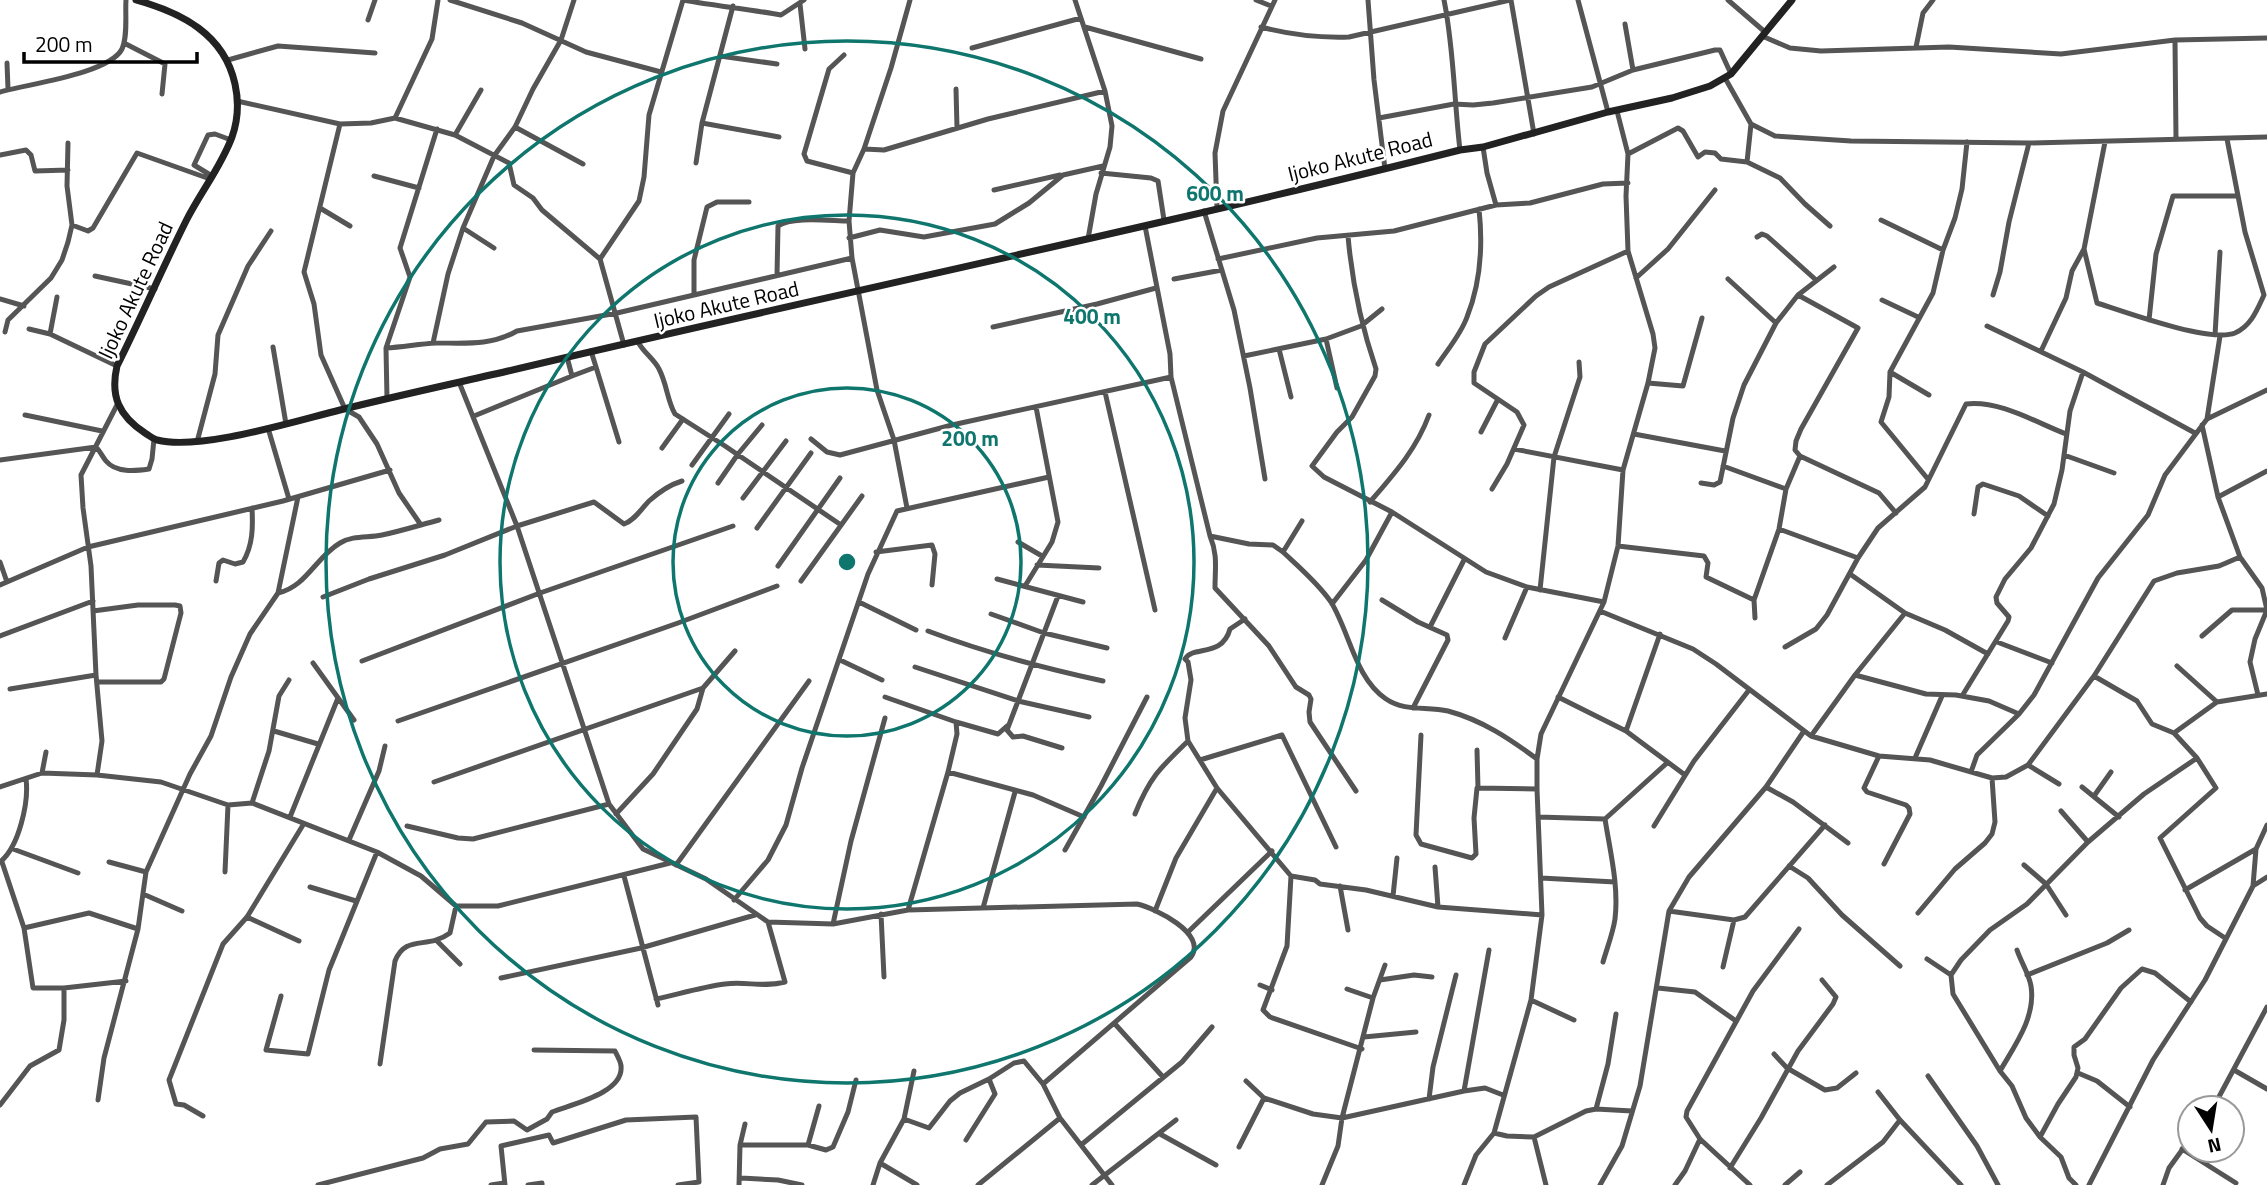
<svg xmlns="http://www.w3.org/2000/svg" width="2267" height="1185" font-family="'Titillium Web',sans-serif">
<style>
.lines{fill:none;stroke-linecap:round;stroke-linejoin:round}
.street{stroke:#555;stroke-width:5}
.secondary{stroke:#222;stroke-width:7}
.ring{fill:none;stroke:#0f766e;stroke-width:3.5}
.labels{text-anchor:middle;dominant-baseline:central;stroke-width:5;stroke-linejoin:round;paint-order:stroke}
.street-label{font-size:21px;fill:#000;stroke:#fff}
.centre{fill:#0f766e;stroke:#fff;stroke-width:3.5}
.ring-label{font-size:21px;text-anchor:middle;font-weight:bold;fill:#0f766e;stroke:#fff;stroke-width:5;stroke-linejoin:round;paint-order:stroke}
</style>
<rect width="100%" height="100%" fill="#fff"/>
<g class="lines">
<path class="street" d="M450,0L522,23L586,52L661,72
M683,0C716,6 748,9 781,15L804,0
M1075,0L1105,91L1112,126L1110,147L1096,194L1088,239
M1256,0L1271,6
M1368,0L1374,80L1385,169
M1444,0C1454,49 1454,100 1460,150
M1511,0L1534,134
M1578,0L1608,112
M1728,0L1765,32
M800,4L805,49
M368,20L375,0
M1625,24L1633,70
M1085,27L1201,59
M1261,27C1291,35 1319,38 1349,37L1510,0
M1762,36L1790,48L1821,51L1949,47L2061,54L2175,40L2267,38
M2175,40L2176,139
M124,43L165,64L162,94
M1916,47L1923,13L1933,0
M972,48L1081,18
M844,55L829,69L804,154L807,161L853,173
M720,56L777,64
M228,60L278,46L375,53
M7,63L8,89
M1725,78L1751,124L1775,136L1851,141L2029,143L2267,137
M956,89L957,128
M0,92C27,84 109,74 122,49C128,36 125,14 126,0
M237,101L340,124L371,123L395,118L455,135L509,163L514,185L533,198L542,210L600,259L624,345
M395,118L432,39L438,0
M1379,118L1454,104L1473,105L1493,103L1592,87L1633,70L1715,50H1720L1731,74
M702,123L779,137
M340,124L304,272L314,304L321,355L345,409L359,417L377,444L399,493L421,525
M1751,124L1747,162L1780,178L1805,204L1830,226
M515,127L583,164
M455,135L481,90
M2105,142L2084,249L2097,303C2125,312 2210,343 2235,333C2251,326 2257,310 2264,295L2245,232L2227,139
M1483,147L1487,173L1496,205
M864,149L884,150L988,119L1105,91
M1628,154L1678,128L1683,131L1698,157L1705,152L1715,153L1721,159L1747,162
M0,155L26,150L31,155L35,171L68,170
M696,163L702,123L733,6
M1101,173L1151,178L1158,181L1164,220
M212,176L194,165L208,135L215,134L231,140
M374,176L419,188
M994,190L1060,175
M320,208L350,226
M1217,208L1215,153L1223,111L1275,0
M1204,211L1234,310L1250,388L1265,479
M1881,220L1943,250
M72,225L88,231L93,228L137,153L210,179
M1145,226L1170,354L1171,377L1210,536C1218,555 1215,568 1215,588L1269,646L1296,687L1309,695L1311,699L1309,712L1310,722L1356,791
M463,228L494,248
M1348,236C1352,282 1361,325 1376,369L1375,376L1352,417L1337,432L1312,466L1324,477L1392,512L1486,572L1527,587L1604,602
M1757,237L1762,234L1767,236L1816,280
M849,238L880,230L924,237L995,224L1029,203L1063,175L1103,166
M600,259L639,201L644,177L649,115L683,0
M1218,259L1317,238L1394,231L1496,205L1530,203L1603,184L1628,183
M777,275L778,226C792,216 831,221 849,221
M95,276L155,289
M1636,278L1668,249L1715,190
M1174,279L1222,270
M1728,279L1776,323
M694,294V260L707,207L717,202H749
M1798,295L1858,328L1801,429L1796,441L1795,450L1800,456L1879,493L1896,513
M1993,295L2000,272L2009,222L2029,143
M0,299L24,306
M1882,300L1918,317
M2149,320L2156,254L2173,196H2237
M1987,326L2083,372L2195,433
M993,327L1097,304L1156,288
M29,329L50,334L117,366
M5,332L8,320L51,278L62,260L68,242L72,225L67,186L68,143
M50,334L57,297
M2215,335L2220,252
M1326,339L1337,388
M638,342C644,353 654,359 659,369C667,384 667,400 675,414L725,446L841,525
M433,343L448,274L463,228L494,156L515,127L533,89L561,40L574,0
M273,347L286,424
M386,348C403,347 419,344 436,343C465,343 491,346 517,331L617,313L852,258
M1279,349L1291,397
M2041,351L2066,298L2072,271L2084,249
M1244,356L1326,339L1361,326L1382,309
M1438,364C1448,349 1461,334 1467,317C1481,282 1483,246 1479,209
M596,367L619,442
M1890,372L1929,395
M572,376L596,367L591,351
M459,382L517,526L609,804L643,849L706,879L768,922L833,924L908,910L1137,904C1155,908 1208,934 1191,957L1043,1084
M1648,383L1683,386L1702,318
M1105,392L1155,610
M387,399L386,348L410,277L400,248L437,129
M25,415L102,431
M474,416L572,376L567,357
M2207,419L2267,390
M2202,425L2218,497L2240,557L2262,588L2267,610L2255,639L2250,662L2258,695
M268,428L289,499
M1481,432L1497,401
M1634,434L1725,451
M811,439L827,452L840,455L952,425L1171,377
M197,442L215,374L218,335L248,266L271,231
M96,447C100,451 102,456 106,461C116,473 135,471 149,469L152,459L154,439
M662,448L683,419
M1514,449L1623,470
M2064,455L2114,473
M0,460L96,447
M692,465L729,414
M1723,466L1786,489
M1927,478L1881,422L1889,397L1890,372L1933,293L1943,250L1955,218L1962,189L1967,142
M718,483L738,454L762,425
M1701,483L1714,485L1720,482L1733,418L1744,385L1776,323L1798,295L1834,267
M1492,489L1507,464L1524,425L1517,412L1474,383V372L1485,344L1536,296L1549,287L1628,251
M2218,497L2267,471
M743,498L786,441
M1370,502C1394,474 1416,450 1429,415
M907,508L894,440L877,390L852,258L849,221L853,173L864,149L891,68L910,0
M1974,514L1978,487L1983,484L2019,496L2048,516
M757,528L811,453
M1779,529L1858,558
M1210,536L1249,544L1273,545L1283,552C1299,567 1318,583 1331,602C1350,633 1355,678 1386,699C1405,712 1427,706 1448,711C1482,720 1510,739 1537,759
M1018,542L1042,556
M1618,546L1704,556L1708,563L1706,577L1754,600
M876,552L932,545L935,554L932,585
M1283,552L1302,521
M0,562L7,582
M1037,565L1099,568
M778,566L840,478
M1850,574L1905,613L1945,630L1988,654
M997,579L1083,602
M216,581L219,563L223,560L235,564L243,562C253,545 253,527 252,508
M801,581L862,496
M0,585L88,547L283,501L390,470
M1025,586L1052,542L1058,522L1036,407
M1540,590L1554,457L1580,377L1579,362
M278,593C306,587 316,557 340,543C353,535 368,538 382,535C401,531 420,525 439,520
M1058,596L1007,730L1013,737L1023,736L1062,748
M323,597L369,579L445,555L517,526L594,502L624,524C635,520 641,509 649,501C659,492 669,485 682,481
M1382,600L1418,622L1447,635L1448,640L1413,708
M859,602L916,630
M1332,604L1366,560L1392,512
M93,611L138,605H175L180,606L181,613L164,679L161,682H97
M1600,611L1693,649L1716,664L1811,736L1879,756L1930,760L1992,778L2006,777L2028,765L2094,676L2154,581L2177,573L2219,566L2240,557
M991,614L1044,633L1107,648
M1755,618L1754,600L1779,529L1786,489L1800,456
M1245,619L1230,629C1222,658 1193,645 1185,659L1188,662L1191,680L1185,718L1188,741L1217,788L1291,876L1287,946L1263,1010L1270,1017L1362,1049
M1430,627L1464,560
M928,631C986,653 1043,668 1103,681
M0,636L93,601
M2202,636L2232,610H2267
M1505,638L1527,587
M1997,642L2052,663
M1785,647L1816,629L1827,615L1858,558L1878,528L1925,487L1966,404C1999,400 2035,422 2066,434
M840,660L882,680
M362,661L540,593L733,526
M313,663L354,720
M2177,666L2217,702
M915,667L1018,701L1089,717
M1855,675L1926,694L1956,695L1989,701L2019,714
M2094,676L2137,701L2152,724L2174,733L2197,758L2216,788L2160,838L2200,918L2207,926L2225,938
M10,689L96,675
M1962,696L2008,621L2009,617L1997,603L1996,597L2005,579L2031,548L2054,504L2062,470L2070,411L2083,372
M885,697L956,722L998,734L1007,726
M1558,697L1626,731L1685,775
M398,721L678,623L777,586
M274,731L318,744
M1626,731L1660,634
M2174,733L2217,702L2267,694
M1421,735L1416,835L1421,844L1472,858L1476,854L1474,818L1477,788L1537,789
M1811,736L1855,675L1905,613
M1477,750L1478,788
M1879,756L1864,788L1867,792L1906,805L1909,808L1910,814L1884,864
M1915,758L1942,696
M1200,760L1282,735L1336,847
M2028,765L2059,784
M948,772L1033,795L1084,817
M1971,772L1977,755L2019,714L2034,695L2098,578L2148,515L2165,475L2207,419L2220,336
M42,773L46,752
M97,775L102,741L96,675L91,566L83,508L81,475L118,403
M434,782L703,688
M0,787L42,773L97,775L161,782L228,805L252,803L377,852L421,876L456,906H498L670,863
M1766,787L1793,802L1848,843
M2082,787L2119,817
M2094,796L2111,772
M252,803L269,751L279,696L289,680
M2061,811L2088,842
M616,814L653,774L697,709L703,688L735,651
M1135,814C1150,777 1160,768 1188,741
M290,817L338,698
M1538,817L1605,819L1667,763
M407,826L458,838L473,839L609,804
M1654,826L1694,761L1749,690
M349,840L379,771L385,746
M13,849L78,873
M1065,850L1101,786L1147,697
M0,862C19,847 29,802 26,779
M2,862L24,928L33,988H64L126,981
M109,862L146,872
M676,865L809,681
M2024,865L2046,884L2066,915
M1789,866L1808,878L1842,915L1900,966
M1435,867L1438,907
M225,872L228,805
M624,876L658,1005
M1291,876L1315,880L1320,884L1366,890L1438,907L1542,915
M1541,878L1615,882
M1340,886L1348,930
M2253,886L2256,849L2267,825
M310,887L356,901
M2185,890L2256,849
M143,894L182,911
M1393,896L1397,858
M734,900L768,860L786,825L802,768L868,574L897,511L1049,477
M983,908L1015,792
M908,910L948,772L957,734L956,722
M1155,911L1176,858L1217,788
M1669,911L1734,920
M1918,913L1955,869L1985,843L1992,834L1995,822L1992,778
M881,914L884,977
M247,917L299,941
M833,924L851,841L885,718
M24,928L89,913L138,929
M1188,932L1272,851
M438,942L460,964
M1927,959L1951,975L1953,994L2000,1071L2012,1086L2026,1118L2040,1137L2061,1157L2069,1178L2076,1185
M1603,962C1607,948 1613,933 1615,919C1619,886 1610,851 1605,819
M1723,967L1734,920L1745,917L1825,825
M1951,975L1961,960L1990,930L2027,904L2088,842L2144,794L2197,758
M2027,975L2107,943L2129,930
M501,978L641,948L755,915
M1380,980L1414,975L1432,977
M1260,985L1272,990
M1658,988L1695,992L1736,1021
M1347,989L1373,998
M281,996L266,1050L308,1054L329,970L377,852
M656,999C679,994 702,987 725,984C747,981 762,988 785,982L768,922
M1531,1000L1574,1020
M1115,1024L1163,1077
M1364,1037L1416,1032
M1774,1054L1787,1068L1825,1090L1837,1088L1856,1073
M380,1064L395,961C406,934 427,950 450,933L456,906
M2234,1070L2267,1089
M2000,1071C2015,1045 2036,1017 2031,986C2029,974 2021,962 2017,950
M2078,1073L2097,1081L2130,1107
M1928,1076L1977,1146L1998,1185
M1246,1081L1264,1098L1313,1114L1342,1118L1464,1091L1485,1088L1503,1095
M1464,1091L1489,950
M1878,1092L1900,1120L1961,1185
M1429,1099L1433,1067L1456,975
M98,1100L104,1058L138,929L146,872L190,774L211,736L231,677L250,634L278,593L298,497
M0,1105L30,1066L59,1050L64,1020V988
M2213,1108L2267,1007
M1596,1109L1608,1064L1616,1014
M203,1116L184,1105L176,1104L169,1080L223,944L247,917L303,825
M904,1119L929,1128L950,1101L960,1093L989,1079L1014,1063L1024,1061L1043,1084L1060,1118L1112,1185
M1494,1133L1507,1136L1534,1137L1586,1111L1596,1109L1632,1111
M1160,1134L1216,1165
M1534,1137L1546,1185
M2040,1137L2058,1104L2076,1077L2078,1068L2074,1055V1047L2085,1039L2121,988L2142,969L2155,973L2191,1002
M966,1140L995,1094L989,1079
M740,1145H808L826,1150L833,1147L848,1112L856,1080
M808,1145L819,1106
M1081,1145L1182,1062L1212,1027
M1239,1147L1264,1098
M2182,1149L2236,1183
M880,1163L917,1185
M1730,1168L1761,1118L1798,1051L1833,1004L1836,997L1822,980
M741,1178L778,1180L802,1185
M318,1185L423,1158L440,1149L468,1144L486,1122L514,1121L527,1130L547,1119L552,1112C572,1104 624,1093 621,1066C621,1062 617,1055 615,1051L534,1050
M491,1185L504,1183
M505,1185L501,1146L549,1135L553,1143L626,1120L696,1117L699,1182L678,1185
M528,1185L542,1183V1185
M739,1185L740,1145L745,1124
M873,1185L880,1163L904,1119L914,1071
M978,1185L1060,1118
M1092,1185L1176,1120
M1322,1185L1338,1146L1342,1118L1373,998L1385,965
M1464,1185L1476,1155L1494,1133L1531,1000L1542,915L1537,789V759L1541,734L1604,602L1618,546L1623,470L1648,383L1655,348L1653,334L1628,251L1626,196L1628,154L1617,111
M1600,1185L1622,1146L1640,1086L1669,911L1689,877L1766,787L1804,731
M1675,1185L1685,1171L1700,1139
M1750,1185L1700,1139L1686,1117L1687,1111L1753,991L1799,929
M1785,1185L1800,1172
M1827,1185L1883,1142L1900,1120
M2089,1185L2153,1060L2205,980L2253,886L2267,877
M2163,1185L2169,1168L2190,1139"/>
<path class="secondary" d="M136,0C182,13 224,34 235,84C239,102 238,120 232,137C221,167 200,193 186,221C162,269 141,318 117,366C110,396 119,416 145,433C150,436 151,438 157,440C200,451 295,421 340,410C396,396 452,384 508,371C825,296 1144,230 1460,150L1483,147L1608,112L1672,98L1710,86L1731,74L1792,0"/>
</g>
<g class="ring">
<circle cx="847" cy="562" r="174"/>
<circle cx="847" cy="562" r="347"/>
<circle cx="847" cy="562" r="521"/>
</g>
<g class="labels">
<g class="street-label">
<text transform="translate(1360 156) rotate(-14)">Ijoko Akute Road</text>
<text transform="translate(135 290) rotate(-65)">Ijoko Akute Road</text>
<text transform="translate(726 304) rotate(-13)">Ijoko Akute Road</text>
</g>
</g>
<circle cx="847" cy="562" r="10" class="centre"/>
<g class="ring-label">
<text x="1215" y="201">600 m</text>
<text x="1092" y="324">400 m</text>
<text x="970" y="446">200 m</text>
</g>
<g transform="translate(2211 1129) rotate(168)"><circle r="33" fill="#ffffff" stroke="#999999" stroke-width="2"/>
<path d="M0-5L12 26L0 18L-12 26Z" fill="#000000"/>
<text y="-10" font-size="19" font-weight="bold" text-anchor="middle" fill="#000000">N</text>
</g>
<path d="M24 52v10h173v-10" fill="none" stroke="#000000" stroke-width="3.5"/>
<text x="35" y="52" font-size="21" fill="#000000" stroke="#ffffff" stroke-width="5" paint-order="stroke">200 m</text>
</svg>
